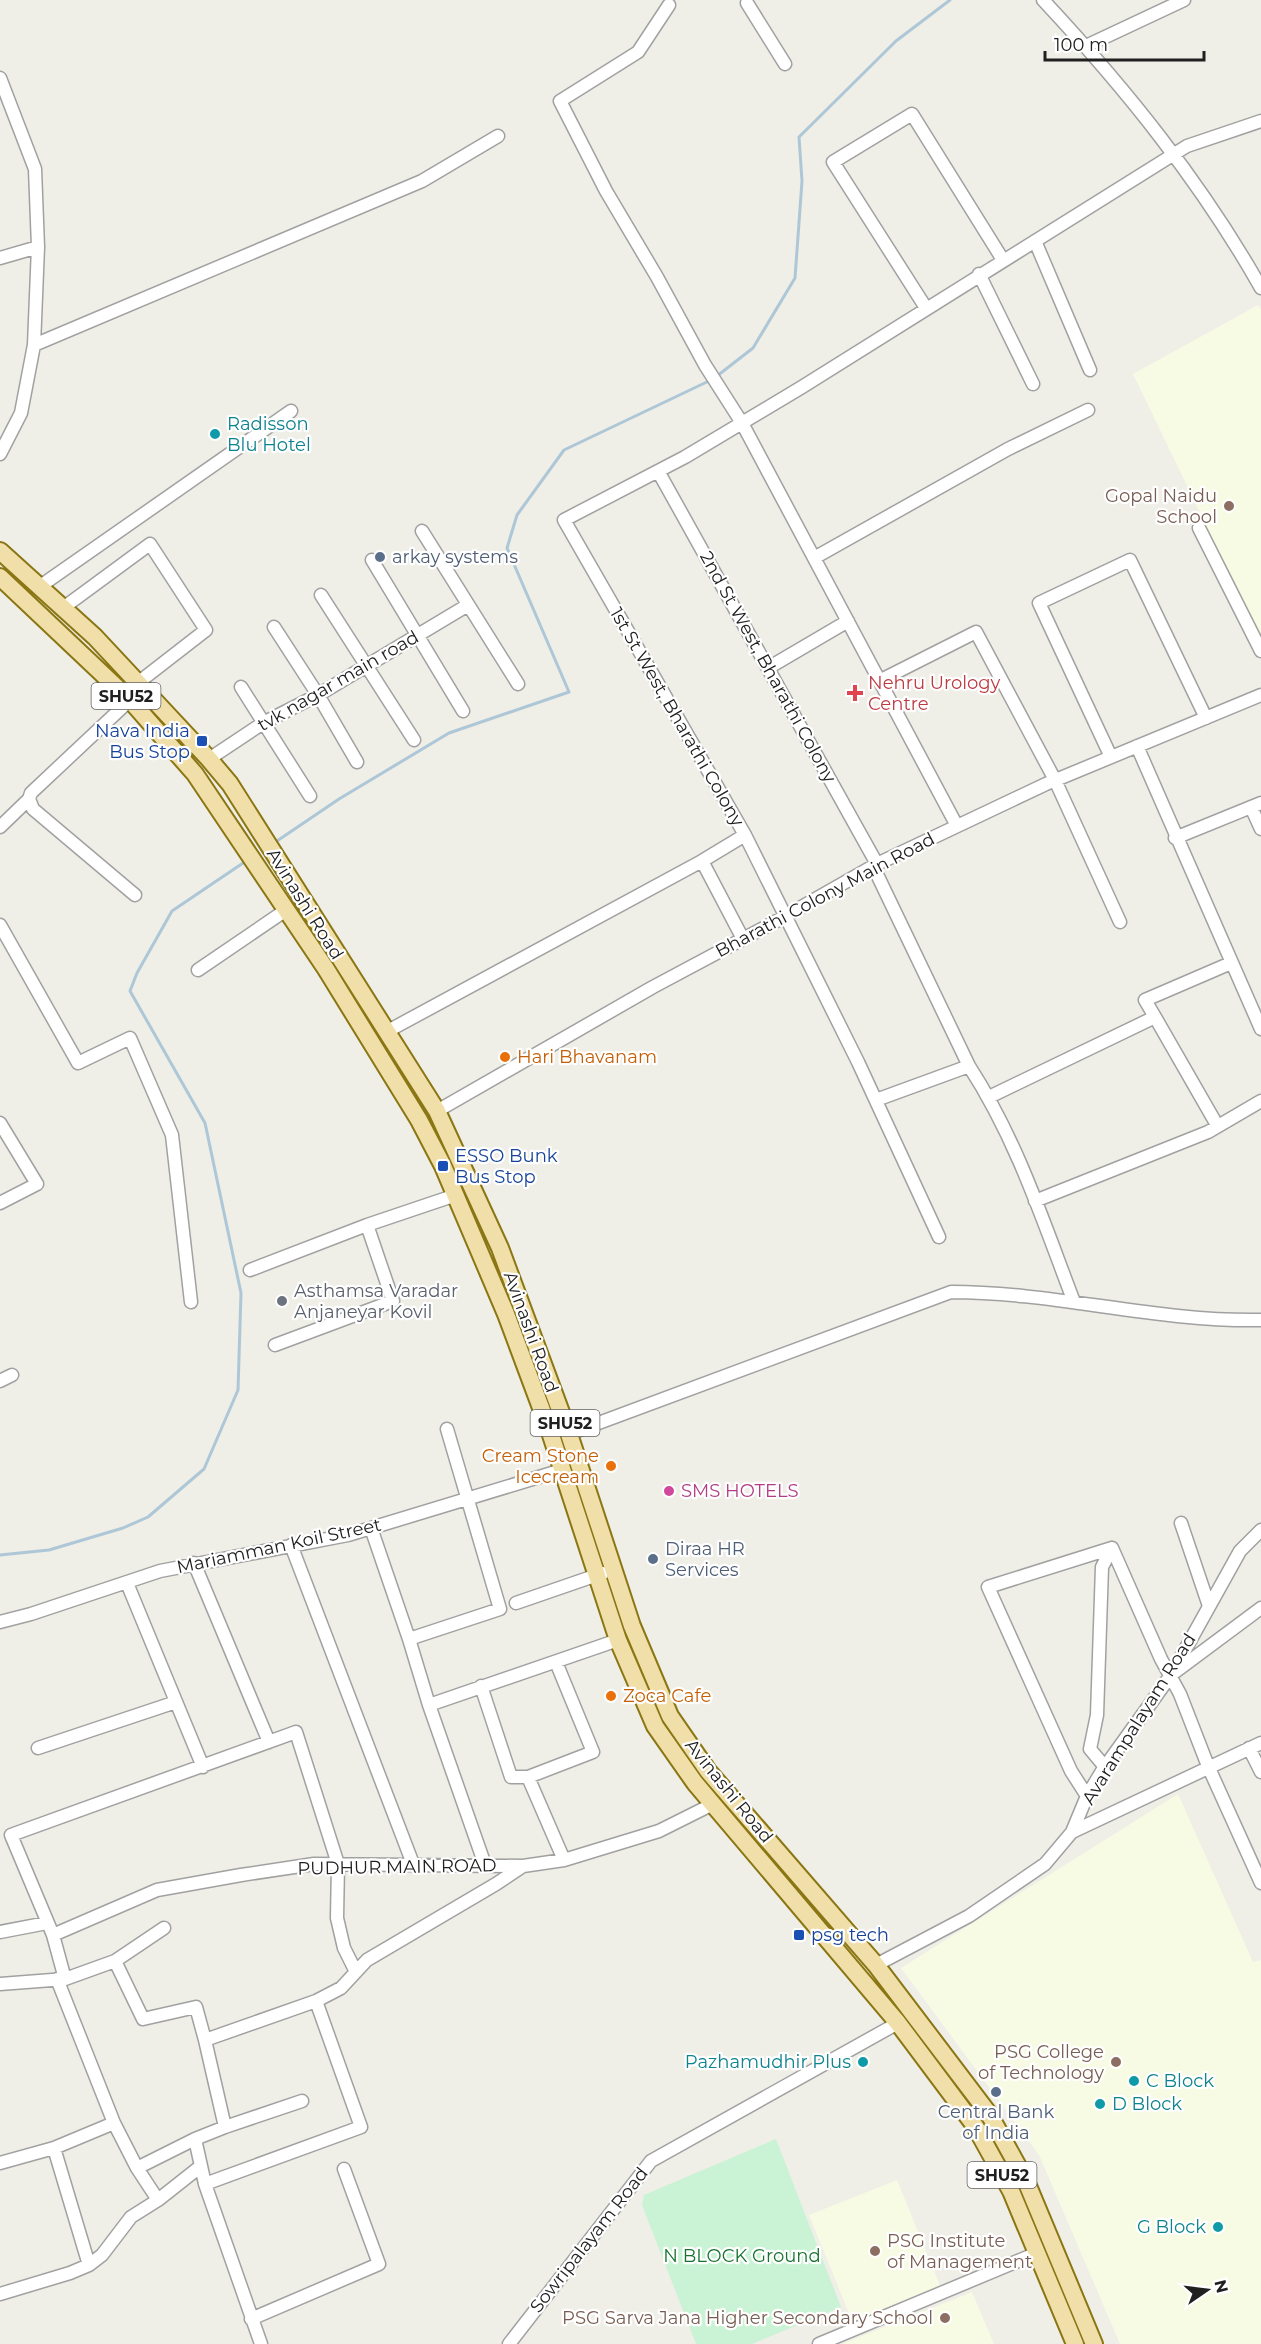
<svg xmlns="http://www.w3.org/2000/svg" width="1261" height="2344" font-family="Montserrat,sans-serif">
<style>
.education{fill:#f7fbe4}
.park{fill:#caf3d5}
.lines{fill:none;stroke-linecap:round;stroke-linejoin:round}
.stream{stroke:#adc7d7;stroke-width:3}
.minor-casing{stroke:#a1a1a1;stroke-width:15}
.major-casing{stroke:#8a7612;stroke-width:20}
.minor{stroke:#fff;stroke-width:12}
.major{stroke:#f1dfaa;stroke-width:16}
.culture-dot{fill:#0f9aa8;stroke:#fff;stroke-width:2}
.education-dot{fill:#8d6e63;stroke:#fff;stroke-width:2}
.service-dot{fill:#5c6f8a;stroke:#fff;stroke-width:2}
.health-dot{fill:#e0444e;stroke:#fff;stroke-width:2}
.transit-dot{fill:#1a4fb4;stroke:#fff;stroke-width:2}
.food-dot{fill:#e8710a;stroke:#fff;stroke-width:2}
.worship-dot{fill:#6b7280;stroke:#fff;stroke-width:2}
.hotel-dot{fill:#d1479c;stroke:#fff;stroke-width:2}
.labels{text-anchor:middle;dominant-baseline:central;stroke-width:4.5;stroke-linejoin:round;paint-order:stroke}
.shield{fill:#fff;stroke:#636363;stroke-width:1.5}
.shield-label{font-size:16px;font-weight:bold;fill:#202020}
.culture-label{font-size:18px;fill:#0d838f;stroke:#fff;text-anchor:start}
.education-label{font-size:18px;fill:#785e54;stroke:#fff;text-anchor:end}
.service-label{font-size:18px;fill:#4e5e75;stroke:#fff;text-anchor:start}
.street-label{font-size:18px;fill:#202020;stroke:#fff}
.health-label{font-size:18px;fill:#be3a42;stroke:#fff;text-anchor:start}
.transit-label{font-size:18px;fill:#164399;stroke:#fff;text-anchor:start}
.food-label{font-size:18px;fill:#c56008;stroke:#fff;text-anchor:start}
.worship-label{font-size:18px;fill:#5b616d;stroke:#fff;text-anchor:start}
.hotel-label{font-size:18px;fill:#b23c85;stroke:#fff;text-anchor:start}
.park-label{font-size:18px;fill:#197330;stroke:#fff}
</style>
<rect width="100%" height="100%" fill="#efeee7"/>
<path class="education" d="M1258,305L1261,309V639L1133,374Z
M1178,1794L1253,1962L1261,1960V2344H1120L1039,2155L901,1968Z
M897,2180L941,2288L853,2323L809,2215Z
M972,2292L994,2344H842Z"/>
<path class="park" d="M776,2139L841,2307L752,2344H696L642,2205L644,2195Z"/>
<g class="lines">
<path class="stream" d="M717,376L753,348L795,278L802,181L799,137L896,41L950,0
M274,843L339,799L449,733L569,692L507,548L517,515L564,450L711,380
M0,1555L49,1550L123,1528L148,1517L204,1469L238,1390L241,1293L205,1123L130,991L137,973L172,911L246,861"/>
<defs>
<path id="minor" d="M1043,0C1126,89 1201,182 1261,288
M747,3L785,64
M669,5L638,52L560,101L606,191L657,277L705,365L742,423L957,826
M1086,46L1184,0
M0,78L35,169L38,247L34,345L21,413L0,454
M1035,241L1090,370
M0,258L38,247
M979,274L1033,384
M926,308L833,162L912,114L1003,260
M34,345L422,181L498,136
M658,471L877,864
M1199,528L1261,651
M422,531L518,684
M814,558L1008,449L1088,410
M372,560L463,711
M39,587L291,411
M321,595L414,740
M63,608L150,544L206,630L139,682
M274,627L318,695L357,762
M768,668L848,621
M879,681L976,632L1055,780L1120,922
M241,687L310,796
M130,700L31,793L29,799L33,809L135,895
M1137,746L1261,1029
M1111,757L1039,603L1130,560L1206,718
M209,759L263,723L318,695L468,605
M1251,807L1261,829
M0,827L29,799
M1175,838L1261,803
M702,861L743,939
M873,866L969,1066C1017,1140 1043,1221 1074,1302
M0,925L78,1063L130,1038L172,1135L191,1302
M198,970L286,910
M1155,1017L1145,1000L1231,963
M386,1032L702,861L745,835
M989,1097L1155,1017L1217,1125
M876,1100L969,1066
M437,1111L653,987L784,917L877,864L1046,784L1261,695
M0,1123L37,1184L0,1203
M1035,1201L1208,1132L1261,1101
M939,1237L858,1062L745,835L564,520L685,457L802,387L1187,146L1261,121
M250,1270L367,1225L456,1195
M275,1345L393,1301L367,1225
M0,1381L12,1375
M569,1434L951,1292C1055,1292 1156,1322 1261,1320
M1181,1523L1209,1606
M371,1528L409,1639L429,1705L485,1865
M291,1545L413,1864
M194,1563L269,1742
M127,1583L203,1767
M516,1603L603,1573
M0,1622L31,1614L160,1571L348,1535L562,1470
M409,1639L500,1609L447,1429
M1175,1672L1261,1608
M481,1686L511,1777H528L564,1860
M429,1705L618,1640
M38,1748L176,1702
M1249,1748L1261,1772
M1105,1767L1090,1749L1097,1715L1102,1567L1112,1548
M528,1777L593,1752L556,1662
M1087,1796L1071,1771L988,1587L1112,1548L1161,1659L1180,1694L1208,1766L1261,1883
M1072,1832L1261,1743
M0,1932L47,1923
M115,1961L143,2019L196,2007L205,2040
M876,1965L969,1916L1045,1864L1072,1832L1087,1796L1102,1771L1171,1675L1240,1551L1261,1530
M356,1972L344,1948L337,1918L338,1864L296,1732L11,1835L53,1935L157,1890L241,1875L314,1864L523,1866L564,1860L659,1831L713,1804
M65,1979L115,1961L164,1928
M0,1984L65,1979L53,1935
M114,2123L137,2168L195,2139
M225,2127L302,2101
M54,2148L89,2265L102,2255L131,2217L158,2200L201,2166
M0,2163L54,2148L114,2123L57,1979
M137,2168L158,2200
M205,2184L361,2127L316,2001
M0,2294L70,2273L89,2265
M251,2319L379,2264L344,2169
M261,2344L205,2184L195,2139L225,2127L205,2040L316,2001L341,1988L367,1960L496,1884L523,1866
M509,2344L651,2161L898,2023
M819,2344L1037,2253"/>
<path id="major" d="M0,551L95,637L209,759L230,784L437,1111L500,1248L569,1434L632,1626L670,1716L708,1771L876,1965L989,2114L1026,2181L1094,2344
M0,577L130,700L195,774L326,969L419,1120L443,1166L506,1314L550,1432L618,1640L655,1726L695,1783L898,2023L975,2126L1011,2191L1075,2344"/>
</defs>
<use href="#minor" class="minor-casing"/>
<use href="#major" class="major-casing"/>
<use href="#minor" class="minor"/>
<use href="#major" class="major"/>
</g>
<g class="culture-dot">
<circle cx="215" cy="434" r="6"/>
<circle cx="863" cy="2062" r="6"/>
<circle cx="1134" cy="2081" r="6"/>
<circle cx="1100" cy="2104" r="6"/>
<circle cx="1218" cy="2227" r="6"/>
</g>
<g class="education-dot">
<circle cx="1229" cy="506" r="6"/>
<circle cx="1116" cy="2062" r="6"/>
<circle cx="875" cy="2251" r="6"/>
<circle cx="945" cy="2318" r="6"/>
</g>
<g class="service-dot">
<circle cx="380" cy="557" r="6"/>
<circle cx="653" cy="1559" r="6"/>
<circle cx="996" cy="2092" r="6"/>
</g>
<path class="health-dot" d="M852 684h6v6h6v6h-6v6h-6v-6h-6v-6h6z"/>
<g class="transit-dot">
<rect x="196" y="735" width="12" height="12" rx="3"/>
<rect x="437" y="1160" width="12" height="12" rx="3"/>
<rect x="793" y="1929" width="12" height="12" rx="3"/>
</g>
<g class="food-dot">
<circle cx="505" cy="1057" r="6"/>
<circle cx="611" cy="1466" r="6"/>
<circle cx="611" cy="1696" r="6"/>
</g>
<circle class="worship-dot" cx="282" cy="1301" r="6"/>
<circle class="hotel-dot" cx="669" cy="1491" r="6"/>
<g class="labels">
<g class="shield">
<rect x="91.5" y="683" width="69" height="26" rx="4.5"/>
<rect x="530.5" y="1410" width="69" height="26" rx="4.5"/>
<rect x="967.5" y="2162" width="69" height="26" rx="4.5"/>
</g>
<g class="shield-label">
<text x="126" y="696">SHU52</text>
<text x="565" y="1423">SHU52</text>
<text x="1002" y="2175">SHU52</text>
</g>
<g class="culture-label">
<text x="227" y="424">Radisson<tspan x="227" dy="21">Blu Hotel</tspan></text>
<text x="851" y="2062" text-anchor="end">Pazhamudhir Plus</text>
<text x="1146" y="2081">C Block</text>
<text x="1112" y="2104">D Block</text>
<text x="1206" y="2227" text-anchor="end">G Block</text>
</g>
<g class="education-label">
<text x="1217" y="496">Gopal Naidu<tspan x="1217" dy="21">School</tspan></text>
<text x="1104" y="2052">PSG College<tspan x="1104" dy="21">of Technology</tspan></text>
<text x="887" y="2241" text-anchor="start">PSG Institute<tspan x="887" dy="21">of Management</tspan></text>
<text x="933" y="2318">PSG Sarva Jana Higher Secondary School</text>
</g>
<g class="service-label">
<text x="392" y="557">arkay systems</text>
<text x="665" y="1549">Diraa HR<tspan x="665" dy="21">Services</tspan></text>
<text x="996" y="2112" text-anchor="middle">Central Bank<tspan x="996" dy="21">of India</tspan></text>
</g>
<g class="street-label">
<text transform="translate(768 667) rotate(61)">2nd St West, Bharathi Colony</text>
<text transform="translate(338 681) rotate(-30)">tvk nagar main road</text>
<text transform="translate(677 717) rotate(60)">1st St West, Bharathi Colony</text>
<text transform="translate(825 895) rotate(-28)">Bharathi Colony Main Road</text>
<text transform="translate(305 904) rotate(58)">Avinashi Road</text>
<text transform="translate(531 1332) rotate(70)">Avinashi Road</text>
<text transform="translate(279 1546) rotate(-12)">Mariamman Koil Street</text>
<text transform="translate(1139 1719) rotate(-58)">Avarampalayam Road</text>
<text transform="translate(729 1791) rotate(51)">Avinashi Road</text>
<text transform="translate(397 1867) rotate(-1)">PUDHUR MAIN ROAD</text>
<text transform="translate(589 2240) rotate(-52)">Sowripalayam Road</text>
</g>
<g class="health-label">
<text x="868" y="683">Nehru Urology<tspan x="868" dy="21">Centre</tspan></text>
</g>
<g class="transit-label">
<text x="190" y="731" text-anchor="end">Nava India<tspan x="190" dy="21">Bus Stop</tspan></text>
<text x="455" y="1156">ESSO Bunk<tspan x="455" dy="21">Bus Stop</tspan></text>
<text x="811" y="1935">psg tech</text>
</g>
<g class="food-label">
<text x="517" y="1057">Hari Bhavanam</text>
<text x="599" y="1456" text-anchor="end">Cream Stone<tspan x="599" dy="21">Icecream</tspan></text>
<text x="623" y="1696">Zoca Cafe</text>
</g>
<g class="worship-label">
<text x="294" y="1291">Asthamsa Varadar<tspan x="294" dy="21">Anjaneyar Kovil</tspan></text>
</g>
<g class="hotel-label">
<text x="681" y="1491">SMS HOTELS</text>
</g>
<g class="park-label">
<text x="742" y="2256">N BLOCK Ground</text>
</g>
</g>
<g transform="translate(1207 2290) rotate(76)" stroke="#ffffff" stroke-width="4.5" paint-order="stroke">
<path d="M0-4.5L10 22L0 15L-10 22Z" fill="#202020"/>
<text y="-9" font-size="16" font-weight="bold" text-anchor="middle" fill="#202020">N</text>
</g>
<path d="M1045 51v9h159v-9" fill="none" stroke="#202020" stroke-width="3"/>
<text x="1054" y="51" font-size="18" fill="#202020" stroke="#ffffff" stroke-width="4.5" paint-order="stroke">100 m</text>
</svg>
